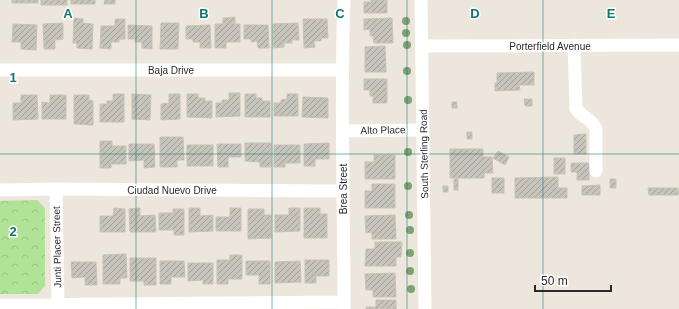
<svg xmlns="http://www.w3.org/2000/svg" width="679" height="309" font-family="Helvetica,sans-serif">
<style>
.park{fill:url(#park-crowns)}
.building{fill:url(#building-hatch);stroke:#c8c2b6}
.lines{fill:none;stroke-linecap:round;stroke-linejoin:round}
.minor{stroke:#fff;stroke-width:13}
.tree{fill:#80a171}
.grid{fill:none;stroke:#0f766e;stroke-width:1;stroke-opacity:0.55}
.labels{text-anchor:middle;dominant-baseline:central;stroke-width:3;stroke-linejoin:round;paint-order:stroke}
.street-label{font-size:10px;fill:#2a2a2a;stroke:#fff}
.grid-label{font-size:13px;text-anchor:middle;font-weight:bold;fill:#0f766e;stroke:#fff;stroke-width:3;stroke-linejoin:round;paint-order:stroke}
</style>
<defs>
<pattern id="park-crowns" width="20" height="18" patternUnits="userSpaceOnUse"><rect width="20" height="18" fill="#b0e398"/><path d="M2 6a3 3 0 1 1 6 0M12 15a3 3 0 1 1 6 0" fill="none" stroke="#98c383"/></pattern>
<pattern id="building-hatch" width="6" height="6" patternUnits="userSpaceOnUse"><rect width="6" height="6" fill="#c7c4bb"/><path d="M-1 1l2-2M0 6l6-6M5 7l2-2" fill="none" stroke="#a29f98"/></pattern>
</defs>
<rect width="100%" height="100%" fill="#ece6dc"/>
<path class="park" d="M37,200L45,208V286L38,294H0V201Z"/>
<path class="building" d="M12,0H38V3H12Z
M41,0H67V5H41Z
M71,0H95V4H71Z
M105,0H115V4H104Z
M371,0H387V13H364V2H371Z
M235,17V24H240V42H226V48H215V24H223V18Z
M74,18L83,19V23L93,24L92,49L77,48V43H73Z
M392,18L393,43H374L373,36H370V29L364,30V19Z
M115,19H125V39H119V42H111V49L100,48L101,26H115Z
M303,19H327L328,38H321V41H314L315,47L304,48Z
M63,23V39L55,40V49H44L43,24Z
M161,23H179L178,49H160Z
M298,23L299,40H292V43H284V47L273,48V24Z
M13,24L37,25L36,50L21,49V42H12Z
M128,25L152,26V49L142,48V42H135V39H128Z
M210,25L211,48H200V42H193V39H186V26Z
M244,25H268L269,48H258L257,41L251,42V39H244Z
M385,46L386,72H365V47Z
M534,72V85H519L520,90L495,91V83H497V73Z
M364,79H387V103H373V96H370V90H364Z
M229,93H240V116L216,117V103H222V100H229Z
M113,94H124V122H100V104H107V101H113Z
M132,94L151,95L150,120L132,119Z
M169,94H180V119L161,120V104L169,103Z
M187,94H198V98H205V101H212V118L187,117Z
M245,94H256V98H262V101H270V117H245Z
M287,94H298V116H274V103H281V100L287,99Z
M21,95H37L38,119L13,120V103H21Z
M50,95H66V119H42V102L50,103Z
M74,95H89V100L93,101V125L74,124Z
M303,97L328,98V118L302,117Z
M524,99H532V106H525Z
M452,102H457V108H452Z
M467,132H472V139H467Z
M586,134V154H574V135Z
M160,137H183L184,160H177V167H160Z
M100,141H112V146H126V164H111V168H100Z
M245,143H271V167H260V162L245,161Z
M329,143V159H315V166H304V144Z
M129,144H154L155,167L144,168V160L129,161Z
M217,144H241V157H228V167H218Z
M187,145H213V166H187Z
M274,145H300V163H285V167H274Z
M450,149H483V157H492L493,173H484V178H450Z
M498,151L509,157L505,165L493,158Z
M374,155H395V179H365V162H374Z
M554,158H565V174H554Z
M571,163H589V180H577V172H571Z
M558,177V188H567V198H515V178Z
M492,178H504V193H492Z
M454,179H458V190H454Z
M610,179H616V188H610Z
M372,184H395V208H365V191H372Z
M600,185V195H582V186Z
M443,186H448V192H443Z
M648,188H678V195H649Z
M114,208L125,209V232H100V216H113Z
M140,208V216L155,215L156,232H130L129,209Z
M189,208H200V216L213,215V231L189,232Z
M230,208H241V231H216V217H230Z
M289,208H300V231L275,232V215H289Z
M304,208H320V214H327V238H304Z
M173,209H184V235H174V230H159V213H173Z
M248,209H264V215H271V238L248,239Z
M395,215L396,239H372V232L366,233L365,216Z
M375,242H402L401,257H396V266H365L366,249H375Z
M126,254L127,278H120V284H103V255Z
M230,255H242V279H228V284H217V260H230Z
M130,258H156V285H144V281H130Z
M305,260H329V276H316V283H305Z
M160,261H184L185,277H171V284H160Z
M246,261H270V284H259V275H246Z
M300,261L301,282L275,283V262Z
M71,262H96L97,285H85V277L72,278Z
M188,263H213V284H203V280L188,281Z
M395,273L396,297H373V290H366L365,274Z
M376,300H396V309H366V307H376Z"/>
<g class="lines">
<path class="minor" d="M344,0C340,103 344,206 344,309
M421,0L425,309
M574,45L576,108C580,117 592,118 596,129V171
M422,46L679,45
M0,70H341
M343,131L423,130
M56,189L58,304
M0,190L56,189L343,191
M0,305L344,302"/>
</g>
<g class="tree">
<circle cx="406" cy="21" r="4"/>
<circle cx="406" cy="33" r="4"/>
<circle cx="407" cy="45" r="4"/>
<circle cx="407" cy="71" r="4"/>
<circle cx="408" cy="100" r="4"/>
<circle cx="408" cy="152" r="4"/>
<circle cx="408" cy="186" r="4"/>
<circle cx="409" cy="215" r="4"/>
<circle cx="410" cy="230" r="4"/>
<circle cx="410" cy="253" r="4"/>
<circle cx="410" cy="271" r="4"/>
<circle cx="411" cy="289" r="4"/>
</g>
<path class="grid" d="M136,0V309M272,0V309M407,0V309M543,0V309M0,154H679"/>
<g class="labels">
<g class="street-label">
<text x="550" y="46">Porterfield Avenue</text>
<text x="171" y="70">Baja Drive</text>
<text transform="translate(383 130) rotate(-1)">Alto Place</text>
<text transform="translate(424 154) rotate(-91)">South Sterling Road</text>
<text transform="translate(343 189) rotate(-90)">Brea Street</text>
<text x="172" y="190">Ciudad Nuevo Drive</text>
<text transform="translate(57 247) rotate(-91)">Junti Placer Street</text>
</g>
</g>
<g class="grid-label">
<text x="68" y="18">A</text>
<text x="204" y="18">B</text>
<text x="340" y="18">C</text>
<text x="475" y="18">D</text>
<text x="611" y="18">E</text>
<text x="13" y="82">1</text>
<text x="13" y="236">2</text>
</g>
<path d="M535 285v6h76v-6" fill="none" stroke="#2a2a2a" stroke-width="2"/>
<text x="541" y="285" font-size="12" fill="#2a2a2a" stroke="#ffffff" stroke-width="3" paint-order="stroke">50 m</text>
</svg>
